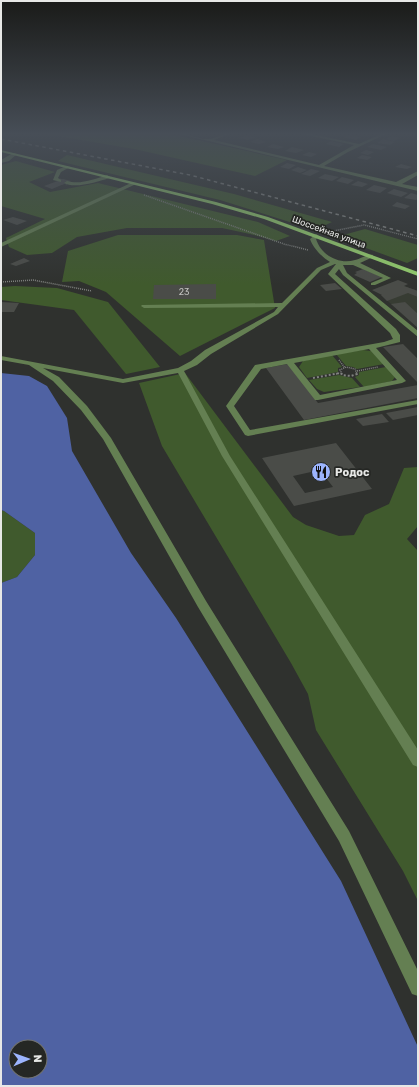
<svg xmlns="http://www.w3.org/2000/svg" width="419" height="1087" font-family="Rubik,sans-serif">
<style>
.built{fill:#373c33}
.green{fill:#405a2d}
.water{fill:#4f62a3;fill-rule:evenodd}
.building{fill:#4a4c48;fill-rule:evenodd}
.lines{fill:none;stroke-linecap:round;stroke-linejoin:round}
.minor-tunnel{stroke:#4b4c4a;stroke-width:5;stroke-dasharray:5 2.5;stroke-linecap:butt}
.path-far1{stroke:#818380;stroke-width:1.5;stroke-dasharray:1 1;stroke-linecap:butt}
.path{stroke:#818380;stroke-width:2;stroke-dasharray:2 2;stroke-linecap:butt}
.minor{fill:#647f52;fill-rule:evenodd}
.major{fill:#94ce6d;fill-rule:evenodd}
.rail{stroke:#838582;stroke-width:1.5;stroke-dasharray:3.5 3.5;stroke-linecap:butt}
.labels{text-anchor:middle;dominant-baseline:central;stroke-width:3.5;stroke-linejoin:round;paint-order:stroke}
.far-street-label{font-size:9px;fill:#e7e8e6;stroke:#252724}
.number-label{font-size:9px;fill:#c0c1be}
.poi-label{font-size:11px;font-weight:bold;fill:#e7e8e6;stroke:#252724;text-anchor:start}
</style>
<rect width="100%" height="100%" fill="#2f312e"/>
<path class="built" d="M404,286L418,291V328L381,295Z"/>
<path class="green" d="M40,133H166L287,160L255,176L134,149Z
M67,155L234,194L332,222L315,230L220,200L58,161Z
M16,161L55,172L29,182L50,192L98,183L258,222L290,236L276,241L250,234L222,228H127L77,237L52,253L27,255L9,247L6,238L45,219L1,206V165Z
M365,229L418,245V258L407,263L336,237Z
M118,235H237L264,240L275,308L180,356L106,292L79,281L62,282L68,251Z
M15,286L57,288L108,302L160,367L126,374L74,310L1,300V287Z
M363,350L371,351L384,364L357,369L353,367L346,366L336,354Z
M332,355L342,367L338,368V372L307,378L299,367L303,361Z
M386,367L395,377L392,381L364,387L355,377L359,375V372Z
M185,373L293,517L306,525L339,536L354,535L365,515L389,504L404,468L418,467V526L407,539L418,551V901L403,871L316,730L308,694L291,663L162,446L139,383Z
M339,375L352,378L360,387L324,392L317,389L309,380Z
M1,510L4,511L35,533V555L17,577L1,583Z"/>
<path class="water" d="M1,373L29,376L47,386L67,418L72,451L131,553L176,618L341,881L418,1047V1086H1V583L17,577L35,555V533L4,511L1,510ZM16,1047H40V1071H16Z"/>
<path class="building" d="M247,135L256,137L248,140L239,138Z
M348,135L361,137L356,140L343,137Z
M392,136L400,138L394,141L386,139Z
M257,139L266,142L259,144L250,142Z
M383,139L395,142L390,145L377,143Z
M331,141L344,144L339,147L326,144Z
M273,144L284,147L278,149L267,147Z
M373,144L387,147L381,150L367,147Z
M292,147L304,150L296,153L285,151Z
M366,150L374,152L368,155L360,153Z
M309,152L317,154L311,157L302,155Z
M362,155L372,157L367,160L357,158Z
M287,163L296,165L289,169L280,167Z
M401,164L412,167L407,169L395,167Z
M298,167L307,170L300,173L291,170Z
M311,169L320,171L310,176L301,174Z
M325,174L339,177L332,181L318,178Z
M342,177L354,180L348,184L336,181Z
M63,179L71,181L52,189L44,186Z
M358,181L368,184L362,187L351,185Z
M374,185L387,188L380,193L366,190Z
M394,189L408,193L401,197L387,193Z
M411,193L418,195V199L416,200L404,198Z
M397,202L410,206L405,209L392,206Z
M13,217L27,221L17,225L3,220Z
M24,258L30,261L16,266L10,264Z
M363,269L382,277L370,282L354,275L357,273L355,272Z
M398,280L408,284L404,286L418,291V297L408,293L387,301L381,295H382L372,290Z
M335,283L342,289L326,291L320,285Z
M216,284V299H153L154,285Z
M1,302L19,303L14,312H1Z
M405,302L418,314V328L391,304Z
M403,344L418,359V383L383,347Z
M288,364L318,403L418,385V398L304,420L266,368Z
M418,407V415L393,420L386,413Z
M382,414L389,422L363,426L356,419Z
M336,443L372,489L294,506L262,458ZM320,470L333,487L305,493L293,476Z"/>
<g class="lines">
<path class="minor-tunnel" d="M59,181L67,183"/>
<path class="path-far1" d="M144,195L284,244L308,250
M328,232L364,225L418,239
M1,282L33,280L92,291
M339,360L345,368
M357,371L378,367
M336,374L340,373
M342,374L340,370L346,367L355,369L357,374"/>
<path class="path" d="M341,373L342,375L351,376L357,374V373
M313,378L340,373"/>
<path class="minor" d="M175,133C186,132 198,140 209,139C217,138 223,133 231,133L214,140L319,165L354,145L302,134L300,133H307L359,144L383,133H388L348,152L324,166L396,182L418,171V175L402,184L418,187V191Z
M13,153L17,154L9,161L1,163V160Z
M66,166L70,167L61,172L58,178L61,180V182L53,180L57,170Z
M107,175L110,177L109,178C98,182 74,189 64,183L67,181C80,185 95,179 107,175Z
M131,183L136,184L1,247V243Z
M316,234L319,236L316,239C321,255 339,265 355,260C361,259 367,254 373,255V257L360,263L391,278L375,285H371V283L383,278L353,265H343L347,273L418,331V337L343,275L339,269L335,274L396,329L400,335V342L376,348L406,381L402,383L318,400H315L287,364L261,369L234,406L250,430L418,400V404L248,436L245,435L226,406L255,365L384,342L393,339L390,333L329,275L328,274L336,264H335L321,270L278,314L211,354L197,365L184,371L230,456L418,750V767L413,765L222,456L178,373L123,383L43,368L59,377L87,406L111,438L206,601L349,831L418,971V996L412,994L339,841L198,607L103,439L81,410L53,381L29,365L1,360V356L123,379L178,368L191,361L205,350L274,312L278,307L144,308L141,306L142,305L282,303L317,268L330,262C322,257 313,248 310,239ZM369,349L397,380L320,395L294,363Z"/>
<path class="major" d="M1,150L216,202L268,217L418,272V276L264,219L212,204L1,152Z"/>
<path class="rail" d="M1,139L190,175L418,236"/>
</g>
<linearGradient id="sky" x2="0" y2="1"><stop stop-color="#1a1b19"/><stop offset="0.47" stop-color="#474e57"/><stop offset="1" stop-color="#474e57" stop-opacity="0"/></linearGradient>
<rect width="419" height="285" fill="url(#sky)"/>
<defs>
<symbol id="restaurant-disc" viewBox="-11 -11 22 22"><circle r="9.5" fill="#9cb4fd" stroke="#252724"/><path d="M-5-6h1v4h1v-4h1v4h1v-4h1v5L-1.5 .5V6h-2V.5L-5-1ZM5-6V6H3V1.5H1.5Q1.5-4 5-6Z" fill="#111"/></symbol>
</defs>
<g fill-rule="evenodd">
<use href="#restaurant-disc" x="310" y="461" width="22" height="22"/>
</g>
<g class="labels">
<g class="far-street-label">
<text transform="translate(329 232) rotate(20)">Шоссейная улица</text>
</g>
<g class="number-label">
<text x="184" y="292">23</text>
</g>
<g class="poi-label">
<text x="335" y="472">Родос</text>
</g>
</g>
<rect width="419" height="1087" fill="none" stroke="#e7e8e6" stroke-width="4"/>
<g transform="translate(28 1059) rotate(88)"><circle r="19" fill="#252724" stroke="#737472"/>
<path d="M0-3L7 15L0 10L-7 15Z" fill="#9cb4fd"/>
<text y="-6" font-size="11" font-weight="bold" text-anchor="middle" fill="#e7e8e6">N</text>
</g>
</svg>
